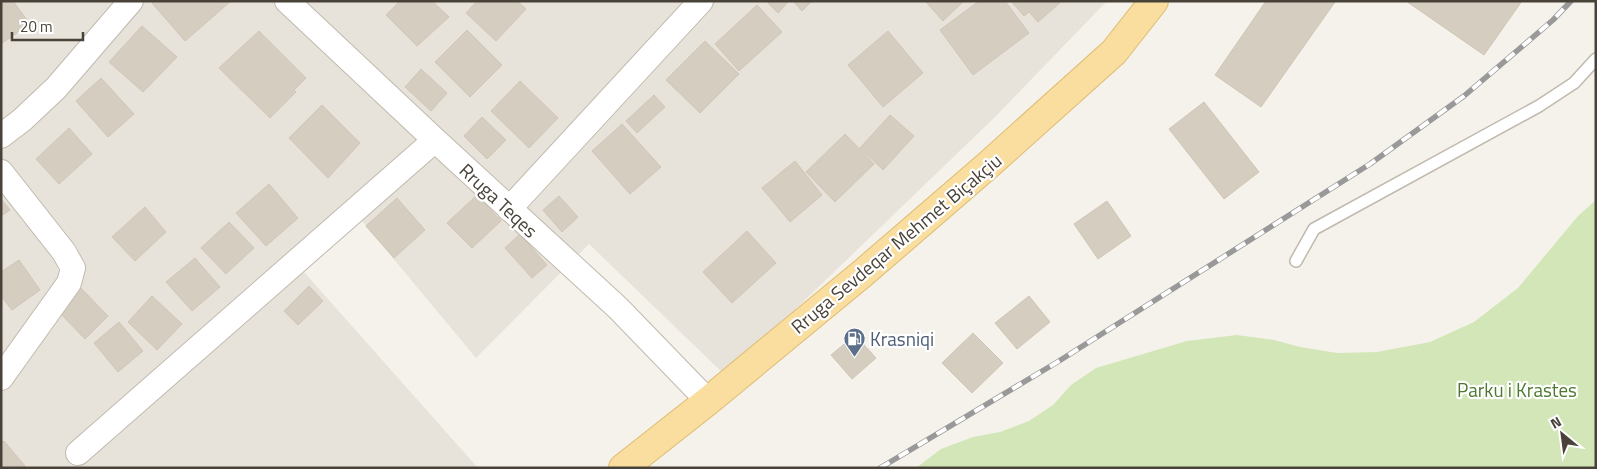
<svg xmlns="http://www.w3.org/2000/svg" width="1597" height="469" font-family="'Titillium Web',sans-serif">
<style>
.residential{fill:#e8e3da}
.green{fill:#d2e6b7}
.building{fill:#d6cdc1;stroke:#d0c5b5}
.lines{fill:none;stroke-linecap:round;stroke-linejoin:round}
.service-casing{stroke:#c0b9ae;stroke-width:14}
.minor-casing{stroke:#c0b9ae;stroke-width:26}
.primary-casing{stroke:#debb70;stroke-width:30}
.service{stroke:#fff;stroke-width:11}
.minor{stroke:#fff;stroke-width:24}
.primary{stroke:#f9dea0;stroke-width:28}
.rail-casing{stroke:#999;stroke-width:5.5}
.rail{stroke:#fff;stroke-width:4;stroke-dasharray:11;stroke-linecap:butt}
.labels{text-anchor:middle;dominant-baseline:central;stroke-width:4.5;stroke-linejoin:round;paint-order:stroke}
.street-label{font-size:19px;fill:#494239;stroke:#fff}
.service-label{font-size:19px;fill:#4e5e75;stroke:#fff;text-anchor:start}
.park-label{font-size:19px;fill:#4c782f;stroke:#fff}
</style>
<rect width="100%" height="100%" fill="#f5f2eb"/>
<path class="residential" d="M1,1H1107L994,118L726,376L589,244L476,358L347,203L288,254L478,468H1Z"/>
<path class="green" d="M1596,200V468H916L941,449L973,437L1000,432L1029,421L1053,405L1071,385L1096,368L1187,341L1237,335L1274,340L1300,347L1337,353L1377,352L1430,342L1474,322L1518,288L1578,216Z"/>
<path class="building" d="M1,1H13L30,24L1,44Z
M154,1H231L185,41L152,3Z
M400,1H432L449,17L417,46L386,15Z
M477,1H517L526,9L496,41L466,13Z
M766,1H789L778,13Z
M793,1H812L802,11Z
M925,1H964L943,21Z
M979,1H1005L1029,33L973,75L940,30Z
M1011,1H1062L1038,22L1029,12L1024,16Z
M1266,1L1335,2L1261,107L1215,75Z
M1406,1H1522L1484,55Z
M757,5L782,32L739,71L715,44Z
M142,26L177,57L143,92L109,62Z
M467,30L502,65L470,97L435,62Z
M259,31L306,78L294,90L296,92L270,118L219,68Z
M888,31L923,73L883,107L848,65Z
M705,41L739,74L700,113L666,80Z
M421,69L447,93L431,111L405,87Z
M101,78L134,114L108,137L76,101Z
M520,81L558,118L529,148L491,111Z
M654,95L665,107L637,133L626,121Z
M1204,102L1259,172L1224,199L1169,129Z
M322,105L360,143L328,178L289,138Z
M890,115L914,136L883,170L860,148Z
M482,117L506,140L487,159L464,136Z
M622,124L661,167L630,194L592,151Z
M69,128L92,154L59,184L36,159Z
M845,134L874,164L835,202L806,172Z
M795,161L822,195L790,222L762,188Z
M269,184L298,218L266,246L236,213Z
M477,195L501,221L472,248L447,223Z
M559,196L578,217L562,232L543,210Z
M397,198L425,230L394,258L366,226Z
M1,199L10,210L1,216Z
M1107,201L1131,236L1098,259L1074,224Z
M145,207L166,232L135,261L112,237Z
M229,222L254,248L226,274L201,248Z
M747,231L776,263L732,303L703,272Z
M520,234L547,265L532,278L505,248Z
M195,258L220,287L192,311L166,282Z
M19,260L40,290L12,310L1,296V272Z
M78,285L108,316L85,339L55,308Z
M309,286L323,301L298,325L284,311Z
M152,296L182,324L157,350L128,322Z
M1029,296L1050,322L1017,349L995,323Z
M119,322L143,351L118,372L94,343Z
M973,333L1003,363L972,393L942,363Z
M855,335L876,358L852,379L831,355Z
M4,441L25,466L24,468H1V443Z"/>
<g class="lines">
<defs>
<path id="service" d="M1296,261L1314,229L1539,106L1574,83L1596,59"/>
<path id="minor" d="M287,1L435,140L618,308L708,401
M1,136L22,120L56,88L131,1
M1,172L64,252L73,268L69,283L1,378
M509,209L701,1
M78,453L435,140"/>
<path id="primary" d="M623,468L708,401L863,273L987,166L1114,52L1154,1"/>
</defs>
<use href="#service" class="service-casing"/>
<use href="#minor" class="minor-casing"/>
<use href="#primary" class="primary-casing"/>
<use href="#service" class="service"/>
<use href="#minor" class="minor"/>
<use href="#primary" class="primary"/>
<defs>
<path id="rail" d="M880,468L1059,361L1370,164L1464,96L1553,20L1571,1"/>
</defs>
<use href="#rail" class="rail-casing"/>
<use href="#rail" class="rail"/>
</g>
<defs>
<symbol id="fuel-pin" viewBox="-11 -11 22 30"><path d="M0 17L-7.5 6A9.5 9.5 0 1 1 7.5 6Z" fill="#5c6f8a" stroke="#fff"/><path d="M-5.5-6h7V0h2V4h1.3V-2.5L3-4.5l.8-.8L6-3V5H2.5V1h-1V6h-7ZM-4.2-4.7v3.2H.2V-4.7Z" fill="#fff"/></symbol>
</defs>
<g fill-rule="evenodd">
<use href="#fuel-pin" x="842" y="326" width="25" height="34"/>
</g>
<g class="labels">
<g class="street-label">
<text transform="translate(499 200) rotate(43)">Rruga Teqes</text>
<text transform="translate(896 243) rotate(-40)">Rruga Sevdeqar Mehmet Biçakçiu</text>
</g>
<g class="service-label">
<text x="870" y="338">Krasniqi</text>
</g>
<g class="park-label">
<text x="1517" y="389">Parku i Krastes</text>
</g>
</g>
<rect width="1597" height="469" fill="none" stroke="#494239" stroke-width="5"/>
<g transform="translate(1562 434) rotate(331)" stroke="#ffffff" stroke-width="4" paint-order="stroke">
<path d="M0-4L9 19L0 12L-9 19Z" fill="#494239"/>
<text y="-8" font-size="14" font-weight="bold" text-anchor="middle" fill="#494239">N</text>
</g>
<path d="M12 32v8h71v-8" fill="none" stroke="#494239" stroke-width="2.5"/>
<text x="20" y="32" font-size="15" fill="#494239" stroke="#ffffff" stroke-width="4" paint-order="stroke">20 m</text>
</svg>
